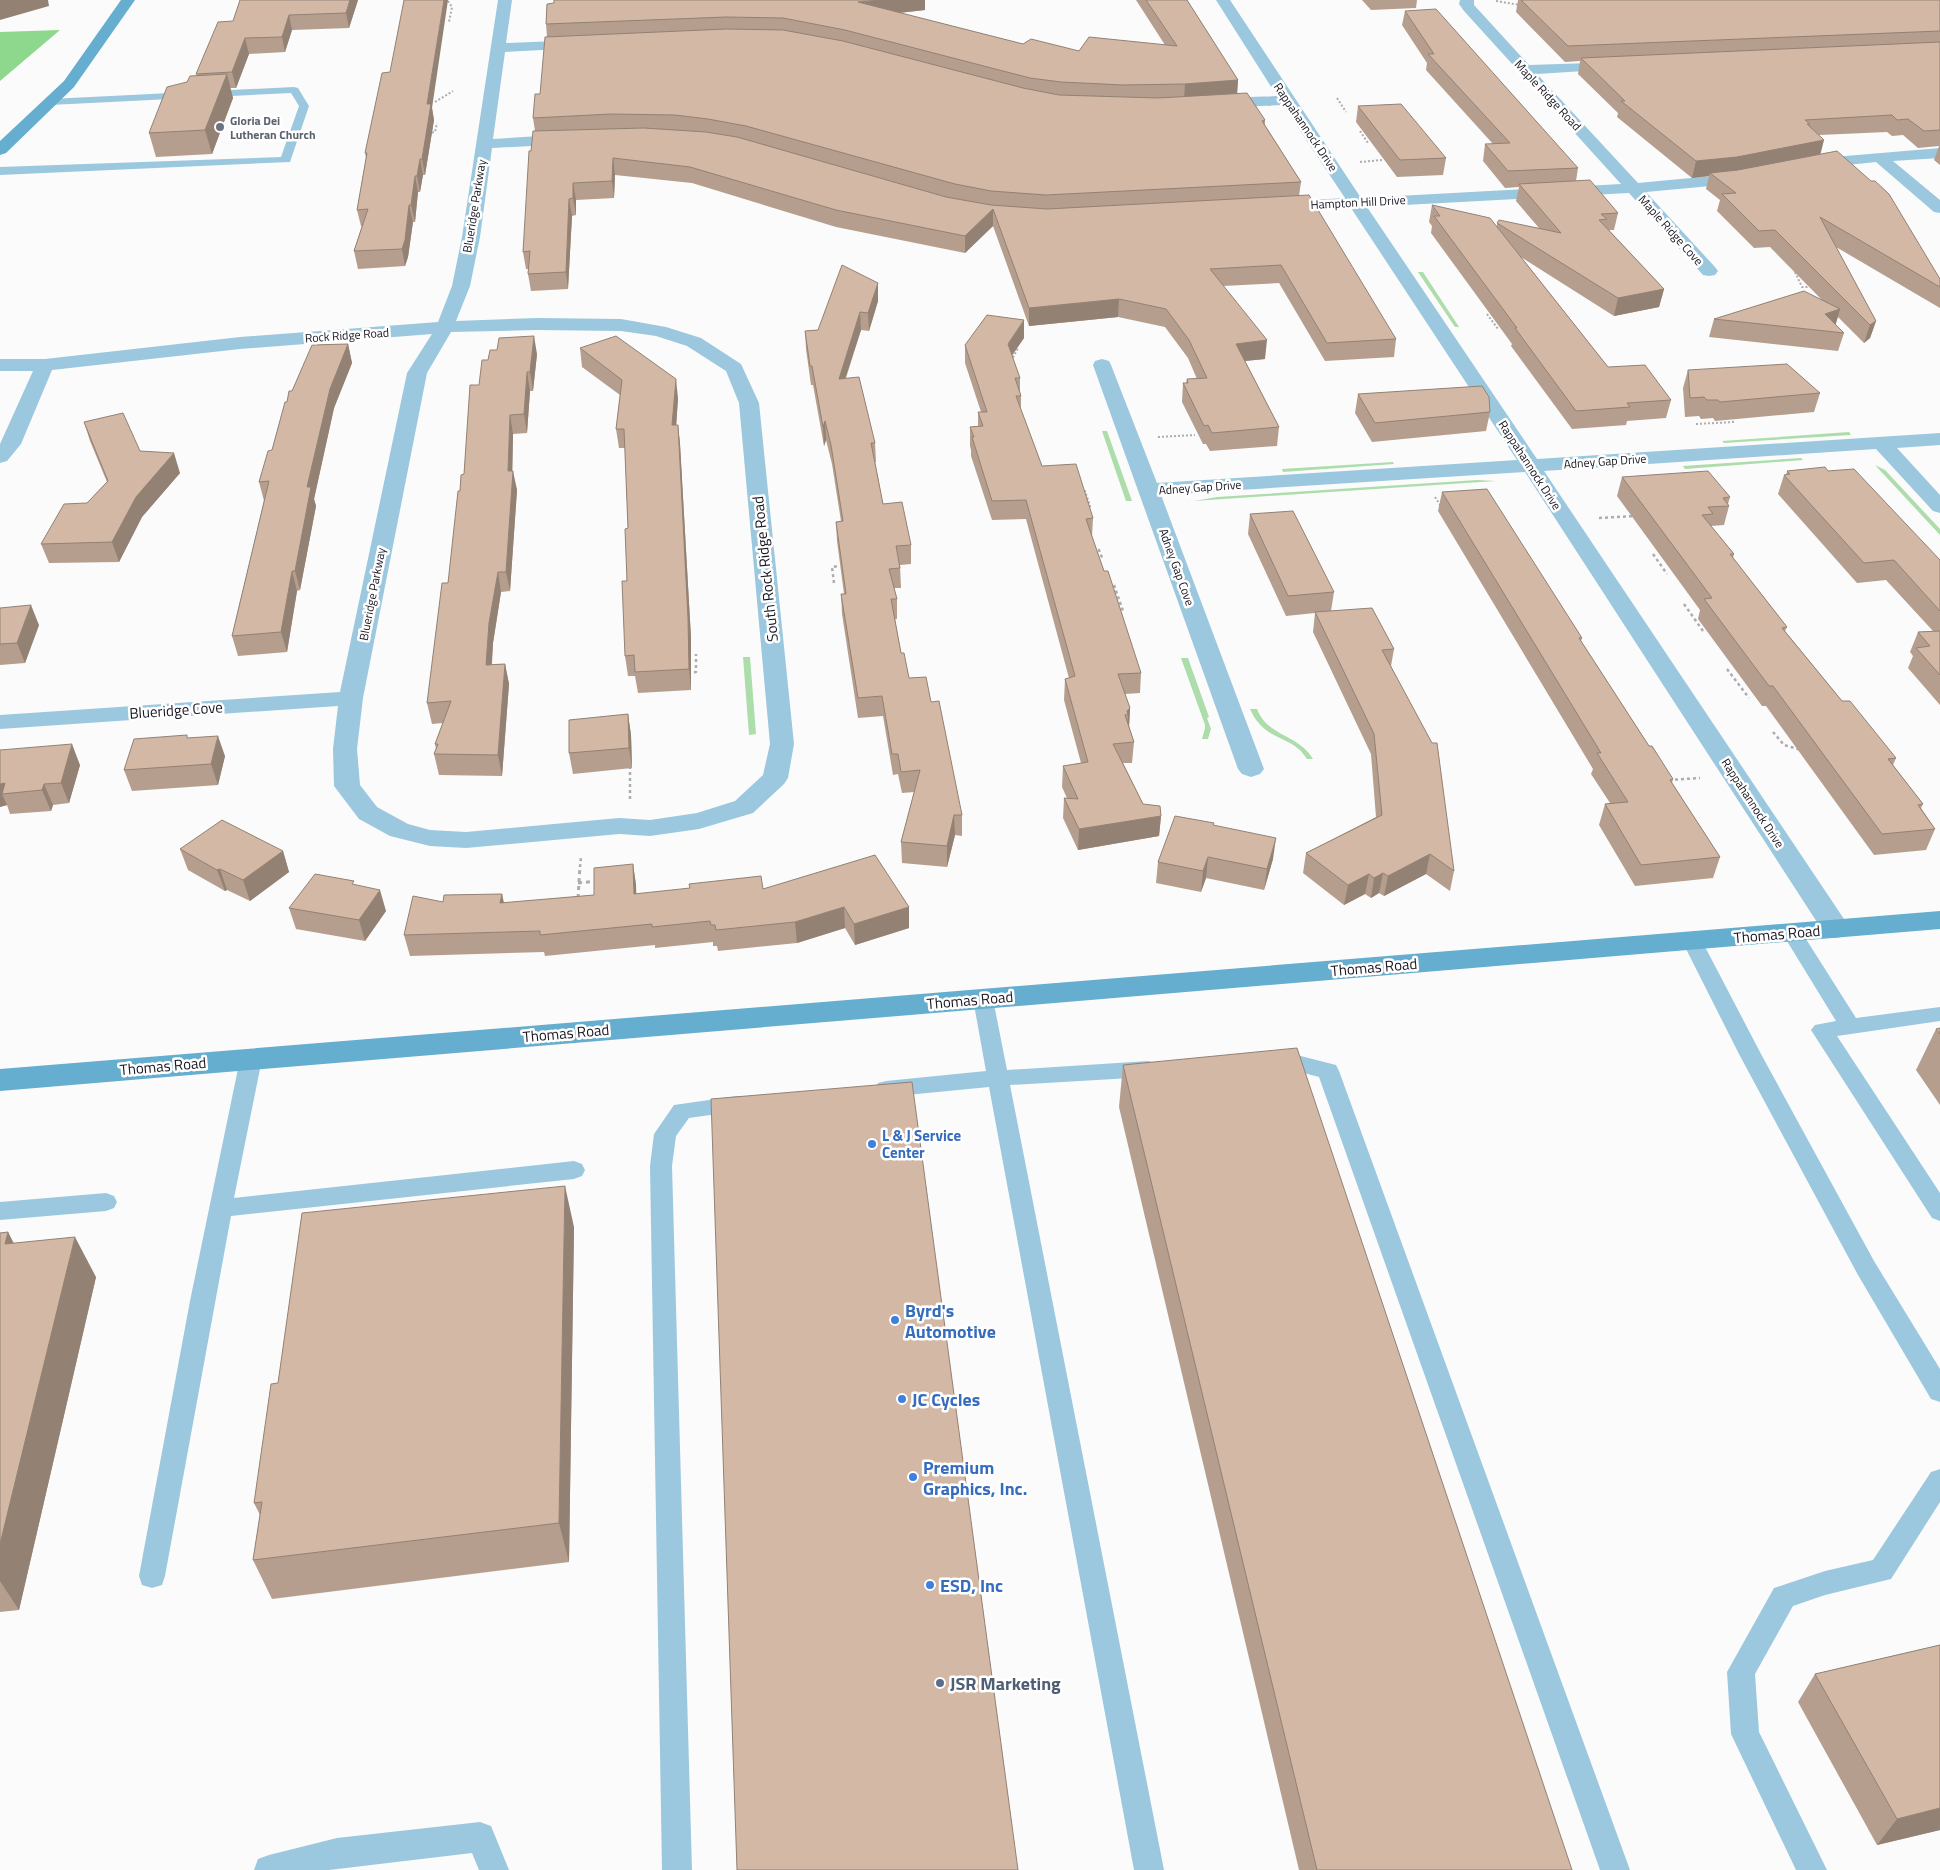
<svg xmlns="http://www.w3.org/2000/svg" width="1940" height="1870" font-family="'Titillium Web',sans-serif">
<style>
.green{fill:#acddaa}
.forest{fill:#8ed88d}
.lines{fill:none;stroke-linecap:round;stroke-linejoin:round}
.path-far2{stroke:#adacb0;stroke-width:2;stroke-dasharray:2 2;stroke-linecap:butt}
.path-far1{stroke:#adacb0;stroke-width:2.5;stroke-dasharray:3 3;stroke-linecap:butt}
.path{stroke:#adacb0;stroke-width:3;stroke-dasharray:4 4;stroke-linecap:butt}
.lane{fill:#9bc8de;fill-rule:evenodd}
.street{fill:#9bc8de;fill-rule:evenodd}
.secondary{fill:#66aecf;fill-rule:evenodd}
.wall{fill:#b59e8e}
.shaded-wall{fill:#938174}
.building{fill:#d2b8a5;stroke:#938174}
.worship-dot{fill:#6b7280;stroke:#fff;stroke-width:2}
.shop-dot{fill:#3f7fe0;stroke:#fff;stroke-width:2}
.service-dot{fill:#5c6f8a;stroke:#fff;stroke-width:2}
.labels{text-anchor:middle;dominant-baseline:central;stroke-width:5;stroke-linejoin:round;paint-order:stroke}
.far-street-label{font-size:12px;fill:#181620;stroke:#fff}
.far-worship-label{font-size:12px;font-weight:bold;fill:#5b616d;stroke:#fff;text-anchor:start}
.street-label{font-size:15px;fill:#181620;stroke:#fff}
.shop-label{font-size:15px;font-weight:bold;fill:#366cbe;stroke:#fff;text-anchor:start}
.near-shop-label{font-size:18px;font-weight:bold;fill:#366cbe;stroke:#fff;text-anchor:start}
.near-service-label{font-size:18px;font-weight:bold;fill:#4e5e75;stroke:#fff;text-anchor:start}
</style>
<rect width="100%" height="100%" fill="#fbfbfb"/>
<path class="green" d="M1418,272H1423L1459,327H1455Z
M1102,431H1107L1132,501H1126Z
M1849,432L1851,435L1724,443L1722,441Z
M1801,458L1803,460L1685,469L1683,466Z
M1393,462L1394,464L1283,472L1282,469Z
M1875,465L1885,470L1940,529V535Z
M1477,480L1496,481L1194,501L1217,497Z
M743,657H750L756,734L749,735Z
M1181,658H1188L1209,717L1207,718L1211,729L1208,739H1202L1205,728V725Z
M1250,709H1257C1268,737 1298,734 1313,759H1307C1292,734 1265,743 1250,709Z"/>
<path class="forest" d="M60,30L0,81V32Z"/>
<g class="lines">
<path class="path-far2" d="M448,1L452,7L449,22
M1496,1L1520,5
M1337,98L1346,112
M435,102L453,91
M1360,131L1368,143
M428,133L435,132L437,123
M1360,162L1382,160
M1795,272L1802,287H1808
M1487,314L1498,329
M1011,361L1018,348
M1696,424L1734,422L1733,420
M1158,437L1195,435
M1080,491H1085L1091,509
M1435,497L1442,508"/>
<path class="path-far1" d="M1599,518L1635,516
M1092,550H1099L1103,560
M1653,554L1667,574
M834,583L832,567L839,566
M1114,585L1123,611H1117
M1684,604L1703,631
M1727,669L1749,698
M688,673L696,672V654
M1773,732L1784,745L1801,750
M630,766V800
M1669,780L1700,778
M580,867L581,857"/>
<path class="path" d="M578,883L598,881
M578,898L580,866"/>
<path class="lane" d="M294,87L298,88L309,106L290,162L0,175V167L281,157L299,106L291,93L50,105L45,102L50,99Z
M1792,926L1799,928L1856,1018L1940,1007V1021L1837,1036L1940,1193V1221L1932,1218L1811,1030L1815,1025L1836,1021L1782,933L1785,928Z
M1692,934L1699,936L1702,941L1761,1054L1874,1261L1940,1369V1402L1931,1399L1858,1275L1739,1054L1682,941L1685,936Z
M983,992L990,994L993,999L1007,1070L1148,1061L1156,1063L1159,1069L1156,1075L1148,1077L1010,1085L1164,1870H1134L989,1087L886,1097L878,1095L875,1089L878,1083L886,1081L986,1071L973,999L976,994Z
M251,1051L259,1054L262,1059L234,1198L574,1161L582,1164L585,1170L582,1176L574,1179L231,1216L165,1576L162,1585L152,1588L142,1585L139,1576L190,1301L240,1059L243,1054Z
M1285,1052L1336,1065L1339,1071L1630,1870H1600L1319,1077L1285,1068L1277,1069L1269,1067L1266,1061L1269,1055Z
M737,1096L745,1098L748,1104L745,1110L689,1118L676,1136L672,1166L692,1870H662L650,1166L654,1134L674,1105Z
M106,1193L114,1196L117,1202L114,1208L106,1211L0,1220V1202Z
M1940,1469V1502L1891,1579L1825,1595L1793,1606L1755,1674L1759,1732L1827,1870H1796L1731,1734L1727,1672L1774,1588L1825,1571L1873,1560L1931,1472Z
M480,1822L491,1826L509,1870H479L472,1853L329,1870H254L258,1859L269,1855L337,1838Z"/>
<path class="street" d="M498,0H512L506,43L581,40L586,41L588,44L586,47L581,48L505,52L493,139L570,134L576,136L578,139L576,142L570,144L492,148L480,237L470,286L456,321L537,318L621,319L666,327L701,338L741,364L759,403L794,744L788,778L784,784L753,813L699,829L650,836L619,834L466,848L430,846L390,836L359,819L334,786L333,749L338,706L0,729V715L340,692L407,373L432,334L240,349L52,370L21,444L7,461L0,463V444L33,371H0V359H45L240,337L438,322L452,286L462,237ZM537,330L621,331L656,336L687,346L726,371L739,403L770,744L763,775L735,801L697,813L650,820L619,818L466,832L430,830L408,824L377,807L360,785L357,749L363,698L427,373L451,332Z
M1216,0H1230L1361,198L1621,184L1464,11L1459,4L1460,0H1474V5L1529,65L1621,62L1623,65L1621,68L1616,69L1537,74L1638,183L1743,173L1749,175L1751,178L1749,181L1743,183L1646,192L1715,267L1718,271L1715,275L1709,276L1703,275L1629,193L1367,207L1537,459L1940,433V445L1897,448L1940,495V513L1933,511L1876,449L1544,471L1846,922L1850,929L1846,936L1836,938L1826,936L1525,472L1161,495L1264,769L1260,774L1251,777L1242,774L1238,769L1093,365L1095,361L1102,359L1109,361L1111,365L1157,483L1517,460L1351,208L1277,212L1271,211L1269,207L1271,203L1277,202L1345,198L1283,105L1216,108L1211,106L1208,103L1211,100L1216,98L1277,96Z
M1940,148V158L1893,161L1940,200V213L1934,212L1876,162L1810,169L1804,167L1802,164L1804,161L1810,159Z"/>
<path class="secondary" d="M121,0H135L74,87L6,153L0,155V141L64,81Z
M1940,911V929L0,1091V1069Z"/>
</g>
<path class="wall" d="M358,0L349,28L292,30L285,52L249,54L236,88H230L233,98L212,154L156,157L149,133L187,82L197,76L196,74L233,21Z
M1136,0H1187L1238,80L1237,94L1265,120V125L1301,182L1299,196L1396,339L1394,357L1325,361L1279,283L1223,286L1265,359L1245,361L1279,427L1277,446L1210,451L1206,444H1203L1182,402L1183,383H1186L1187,379H1197L1188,358L1165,327L1118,317L1029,326L993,226L965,253L836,227L692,183L615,175L614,198L576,200V215L572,216L568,289L531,291L528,274V269H526L523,252L531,151L535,131L533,118L540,94L547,37L546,24L547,4L925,10L900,13L1023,44L1079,51L1165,45Z
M1362,0H1417L1416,8L1371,10Z
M1518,0H1940V165L1934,160L1939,146L1918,148L1903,135L1892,136L1887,132L1819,135L1820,154L1940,279V308L1836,247L1876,321L1870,338L1864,343L1838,317L1835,324L1844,333L1838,351L1709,337L1714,319L1821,299L1770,247L1754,248L1717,211L1720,200L1706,189L1709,176L1692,178L1617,117L1618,113L1578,74L1580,61L1565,62L1516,12Z
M1405,11L1578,168L1576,181L1618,213L1614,230H1609L1664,289L1659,307L1614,316L1521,257L1608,367L1671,400L1666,418L1627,421L1626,425L1572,429L1511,346L1512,344L1431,233L1432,226L1429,222L1432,205L1497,226V223L1539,228L1516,201L1519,187L1505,188L1483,161L1485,144H1493L1426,70L1427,63L1402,25Z
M1358,106L1446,158L1443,175L1397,177L1356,122Z
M432,108L434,120L425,175H423L420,192H418L415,222H413L408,257L405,266L358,269L354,251L362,226H361L357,210L366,158L365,153Z
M878,283V301L869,331L861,330L846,378L875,443L876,462H875L883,504L911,545V564L900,565L901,588H894L897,599V619H895L901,653L909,678L931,702L962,815V836L955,835L947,867L902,863L901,842L914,792L902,793L898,774L893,775L883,716L858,718L842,614L841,594H844L837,541L836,522L841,521L832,464L826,440L824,446L813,385H811L806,349L805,331L818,330Z
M1024,338L1012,356L1020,378V392L1021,396V410L1042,466L1093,518L1092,537L1104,571L1141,673L1140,693L1125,694L1130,708L1129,726L1134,742L1132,763H1123L1143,804L1161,816L1159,836L1078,850L1063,818L1064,798H1067L1062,787L1063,766L1081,763L1064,700L1065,679L1069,678L1026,519L992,520L971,456V450L970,446V427L978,426V412H981L965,363V345Z
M348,344L352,363L334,408L314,499L316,506L300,590L297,591L287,652L238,656L232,636L264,501L259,482L272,450L287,402L292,391Z
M580,348L678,398L676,425H678L680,444L691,638V690L638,693L635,676H628L625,656L628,528L625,448H619L616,429L620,395L582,367Z
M537,354L533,391H530L527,433L513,434L512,471L517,490L510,591L501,592L493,643L492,665L505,664L509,684L502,776L439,775L434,754L436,749L435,744L443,723L432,724L427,703L448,583L460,491L464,474L479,385Z
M1688,370L1820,393L1814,412L1715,421L1713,418L1701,419L1699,416L1685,417L1683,388Z
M1358,394L1490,412L1486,431L1372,442L1355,413Z
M84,422L140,451L180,473L142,517L119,562L49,563L41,544L87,503L107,482L90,441Z
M1787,471H1828L1940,560V705L1908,668L1913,656L1910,652L1918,632L1933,631L1886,580L1857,583L1778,494L1784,475H1786Z
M1622,477L1730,497L1728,504L1729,506L1724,525L1711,526L1734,554L1733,558L1787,627L1785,631L1842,701L1896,758L1893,765L1923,804L1921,808L1935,829L1926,850L1874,855L1766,706H1762L1698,619L1700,610L1617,496Z
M1442,492L1582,638L1581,641L1649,746L1673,779L1672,783L1720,857L1713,878L1635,886L1599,825L1605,804L1610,803L1591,774L1593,769L1438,511Z
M1250,514L1334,592L1331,611L1394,649L1391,666L1454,871L1450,891L1426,874L1384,896L1379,893L1371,898L1365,894L1344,905L1303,873L1306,853L1376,817L1371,754L1313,632L1315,613L1286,616L1248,534Z
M0,608L39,625L25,663L0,665Z
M628,714L631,735L632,768L573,774L569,753Z
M189,738L225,756L218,785L132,791L124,770Z
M0,750L80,765L69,803L53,805L51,811L10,814L7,805L0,807Z
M1214,823L1213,825L1273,859L1264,890L1206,878L1201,892L1156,883L1158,862Z
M180,849L283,851L289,872L250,901L227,890L225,891L188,870Z
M633,864L636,885V894L763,889L909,907V928L855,945L845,928L797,943L718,951L717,946H713V942L655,948V945L545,956L544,952L410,956L404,935L443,902L502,894L504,903L594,895Z
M289,908L386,911L365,941L296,929Z
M1940,1028V1105L1916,1070L1936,1029Z
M1123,1065L1572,1870H1299L1119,1107Z
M574,1227L569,1562L272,1599L253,1560L260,1515L254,1503L278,1383Z
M8,1232L13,1243L96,1277L19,1610L0,1612V1233Z
M1940,1645V1830L1877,1845L1798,1702L1815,1674Z"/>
<path class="shaded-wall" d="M0,0H48L49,6L0,20Z
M350,0H358L349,28L346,13Z
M444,0H448L432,108L434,120L425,175L422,159L427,104Z
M881,0H925V10L858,17V2Z
M289,15L292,30L285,52L282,37Z
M245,38L249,54L236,88L232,72Z
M227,74L233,98L212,154L205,130Z
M1238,80L1237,95L1184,99L1185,84Z
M1824,140L1820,156L1733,173H1710L1709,176L1692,178L1696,161Z
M613,158L615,175L614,198L612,181Z
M420,159L423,175L420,192L417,176Z
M415,176L418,192L415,222L411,205Z
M573,183L576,200V215L573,198Z
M569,199L572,216L568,289L566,272Z
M409,205L413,222L408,257L405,266L402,249Z
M993,209V226L965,253V236Z
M878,283V301L869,331L868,313Z
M1664,289L1659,307L1614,316L1618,298Z
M1119,299L1118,317L1029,326V308Z
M1840,309L1835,327L1825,314Z
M860,312L861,330L839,397V379Z
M1024,320V338L1007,362L1008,344Z
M1876,321L1870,338L1864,343L1870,325Z
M534,336L537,354L533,391L530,372Z
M1267,340L1265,359L1234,362L1236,344Z
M348,344L352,363L334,408L314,499L316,506L300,590L295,571L307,487L330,389Z
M527,372L530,391L527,433L524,414Z
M676,379L678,398L675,444L672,425Z
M510,415L513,434L512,490L508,471Z
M825,421L826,440L824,446L823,427Z
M678,425L680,444L691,638V690L689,669Z
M174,453L180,473L142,517L119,562L112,542L136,497Z
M513,471L517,490L510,591L506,572Z
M292,571L297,591L287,652L281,632Z
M498,572L501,592L493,643L490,686L486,665L489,623Z
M31,605L39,625L25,663L17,643Z
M505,664L509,684L502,776L498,755Z
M1130,708L1129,728L1127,730L1128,714L1127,711Z
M628,714L631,735L632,768L629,748Z
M218,736L225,756L218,785L211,764Z
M72,744L80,765L69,803L61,783Z
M5,783L2,794L7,805L0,807V784Z
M44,784L53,805L51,811L42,790Z
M954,815L955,835L947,867V846Z
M1161,816L1159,836L1078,850L1079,829Z
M1276,838L1273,859L1264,890L1267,869Z
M283,851L289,872L250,901L243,880Z
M1430,854L1426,874L1384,896L1388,876Z
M1208,857L1206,878L1201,892L1203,871Z
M633,864L636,885L637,915L634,894Z
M220,869L227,890L225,891L217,870Z
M1383,873L1379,893L1371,898L1374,878Z
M1369,874L1365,894L1344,905L1348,885Z
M380,890L386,911L365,941L359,920Z
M502,894L506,915L500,903Z
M844,907L845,928L797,943L795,922Z
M909,907V928L855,945L854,924Z
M565,1186L574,1227L569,1562L559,1523Z
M8,1232L29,1273L5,1244Z
M75,1237L96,1277L19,1610L0,1581V1544Z
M1940,1808V1830L1877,1845L1897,1819Z"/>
<path class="building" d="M240,0H350L346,13L289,15L282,37L245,38L232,72L196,74L218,22L233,21Z
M404,0H444L427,104H431L422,159H420L417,176H415L411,205H409L405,240L402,249L354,251L368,209L357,210L367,153H365L382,73L390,72Z
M554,0H881L858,2L1023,44L1031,39L1079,51L1089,37L1177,46L1146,0H1187L1238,80L1185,84L1123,85L1061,82L1030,78L845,30L783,18L726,17L546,24L547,4L554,3Z
M1521,0H1940V31L1568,46Z
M1436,9L1578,168L1508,171L1485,144L1510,143L1428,54H1434L1405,11Z
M726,29L783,30L843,41L1023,88L1059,95L1158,98L1247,93L1265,120L1262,121L1301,182L1046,195L991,191L955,184L746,126L708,119L675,115L611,114L533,118L535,94H540L545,37Z
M1940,42V130L1924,131L1908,119L1897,120L1892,115L1805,120L1810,124H1807L1824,140L1737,157L1696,161L1621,101H1625L1581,58Z
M227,74L205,130L149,133L167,87L187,82L190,76Z
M1401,104L1446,158L1400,160L1358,106Z
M644,128L706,132L737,137L946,197L991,205L1047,209L1309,195L1396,339L1327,343L1281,265L1210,269L1267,340L1236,344L1279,427L1212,433L1208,425L1204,426L1183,383H1188L1187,379L1207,378L1189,340L1166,309L1119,299L1029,308L993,209L965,236L836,210L690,167L613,158L612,181L573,183V198L569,199L566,272L528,274L530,251L523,252L529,151H531L533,131Z
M1837,151L1871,181H1875L1889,194L1940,279V287L1820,217L1876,321L1870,325L1775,230L1759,231L1722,194L1736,193L1710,173L1738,170Z
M1590,180L1618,213L1601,214L1607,219L1599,220L1664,289L1618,298L1497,223L1499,220L1561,233L1519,184Z
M1432,205L1490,218L1608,367L1645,365L1671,400L1627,403L1630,407L1576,411L1515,328H1517L1434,216H1440Z
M842,265L878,283L868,313L860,312L839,379L859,377L875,443H871L883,504L902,502L911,545L896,546L900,568L889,569L897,599H891L901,653H904L909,678L926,677L931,702L939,701L962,815H954L947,846L901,842L920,770L901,772L898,754H892L882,696L858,698L841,594H846L836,522L843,521L831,445L825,421L823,427L812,366H810L805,331L818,330Z
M1804,291L1840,309L1825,314L1844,333L1714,319Z
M987,315L1024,320L1008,344L1020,378H1015L1021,396H1016L1042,466L1076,464L1093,518L1086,519L1104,571H1108L1141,673L1118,674L1130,708L1127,711L1128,714L1125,715L1134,742L1113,744L1143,804L1160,806L1161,816L1079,829L1064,798L1078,799L1063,766L1088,762L1065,679L1075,676L1026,500L992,501L972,437H974L970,427L983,426L978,412H987L965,345Z
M534,336L530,372H527L524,414L510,415L508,471H513L506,572H498L489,623L486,665L505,664L498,755L434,754L438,744H435L451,701L427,703L442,583H448L458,491H460L461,475L464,474L470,385H479L482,360H488L490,350H497L499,338Z
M616,336L676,379L672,425H678L688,618L689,669L635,672L634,655L625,656L622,581H627L625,529L628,528L624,429H616L622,380L580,348Z
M348,344L330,389L307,487H311L295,571H292L281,632L232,636L269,481L259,482L268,451L272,450L285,402H287L289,391H292L312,345Z
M1787,364L1820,393L1720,402L1718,400H1707L1704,397L1690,398L1688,370Z
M1482,386L1489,397L1490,412L1375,423L1358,394Z
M123,413L140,451L174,453L136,497L112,542L41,544L64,504L87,503L108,481L84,422Z
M1825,467L1828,471L1854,469L1940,560V611L1894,560L1864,563L1784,475L1790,474L1787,471Z
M1708,471L1730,497L1723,498L1729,506L1708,507L1713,514L1702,515L1734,554H1730L1787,627L1782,628L1842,701H1850L1896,758L1888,759L1923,804L1918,805L1935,829L1882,834L1773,686H1769L1704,599L1712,598L1622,477Z
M1487,489L1582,638H1579L1649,746H1652L1673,779L1670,780L1720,857L1641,865L1605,804L1628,802L1597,753H1601L1442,492Z
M1293,511L1334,592L1288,596L1250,514Z
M31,605L17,643L0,644V608Z
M1372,608L1394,649L1382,650L1432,743H1437L1454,871L1430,854L1388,876L1383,873L1374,878L1369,874L1348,885L1306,853L1382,815L1374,734L1315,612Z
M1940,631V675L1916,648L1930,646L1918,632Z
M628,714L629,748L569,753V720Z
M187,735V738L218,736L211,764L124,770L134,739Z
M72,744L61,783L44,784L42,790L2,794L5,783L0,784V750Z
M1175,816L1214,823L1213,825L1276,838L1267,869L1208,857L1203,871L1158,862Z
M222,820L283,851L243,880L220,869L217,870L180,849Z
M875,855L909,907L854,924L844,907L795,922L716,930L715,925H711L710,921L652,927V924L540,935V931L404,935L413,896L443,902L444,895L502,894L500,903L594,895V868L633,864L634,894L690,888L689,884L761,876L763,889Z
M315,874L354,881L352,884L380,890L359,920L289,908Z
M1940,1028V1034L1936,1029Z
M1297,1048L1572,1870H1317L1123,1065Z
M912,1082L1018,1870H737L711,1099Z
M565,1186L559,1523L253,1560L262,1502L254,1503L271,1384L278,1383L302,1213Z
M8,1232L5,1244L75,1237L0,1544V1233Z
M1940,1645V1808L1897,1819L1815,1674Z"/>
<circle class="worship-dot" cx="220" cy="127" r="5"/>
<g class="shop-dot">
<circle cx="872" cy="1144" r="5"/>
<circle cx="895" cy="1320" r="5"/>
<circle cx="902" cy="1399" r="5"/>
<circle cx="913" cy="1477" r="5"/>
<circle cx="930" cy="1585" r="5"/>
</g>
<circle class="service-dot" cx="940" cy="1683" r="5"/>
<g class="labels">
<g class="far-street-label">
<text transform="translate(1548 95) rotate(47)">Maple Ridge Road</text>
<text transform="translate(1306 127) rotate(56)">Rappahannock Drive</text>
<text transform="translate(1358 202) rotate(-3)">Hampton Hill Drive</text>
<text transform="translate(474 206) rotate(-81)">Blueridge Parkway</text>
<text transform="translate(1671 230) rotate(48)">Maple Ridge Cove</text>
<text transform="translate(347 335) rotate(-4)">Rock Ridge Road</text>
<text transform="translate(1605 461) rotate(-4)">Adney Gap Drive</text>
<text transform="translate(1530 465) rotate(57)">Rappahannock Drive</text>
<text transform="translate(1200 487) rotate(-4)">Adney Gap Drive</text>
<text transform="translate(1177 567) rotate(70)">Adney Gap Cove</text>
<text transform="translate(372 594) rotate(-79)">Blueridge Parkway</text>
<text transform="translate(1753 803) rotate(57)">Rappahannock Drive</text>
</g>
<g class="far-worship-label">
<text x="230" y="120">Gloria Dei<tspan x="230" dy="14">Lutheran Church</tspan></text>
</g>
<g class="street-label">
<text transform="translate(765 569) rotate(-96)">South Rock Ridge Road</text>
<text transform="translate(176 710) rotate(-4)">Blueridge Cove</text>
<text transform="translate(1777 934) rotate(-5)">Thomas Road</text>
<text transform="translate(1374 967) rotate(-5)">Thomas Road</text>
<text transform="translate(970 1000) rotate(-5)">Thomas Road</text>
<text transform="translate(566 1033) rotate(-5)">Thomas Road</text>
<text transform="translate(163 1066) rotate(-5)">Thomas Road</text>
</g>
<g class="shop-label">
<text x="882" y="1135">L &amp; J Service<tspan x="882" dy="17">Center</tspan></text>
</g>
<g class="near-shop-label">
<text x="905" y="1310">Byrd's<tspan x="905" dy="21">Automotive</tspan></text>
<text x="912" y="1399">JC Cycles</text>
<text x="923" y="1467">Premium<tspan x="923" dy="21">Graphics, Inc.</tspan></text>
<text x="940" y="1585">ESD, Inc</text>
</g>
<g class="near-service-label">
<text x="950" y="1683">JSR Marketing</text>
</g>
</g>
</svg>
